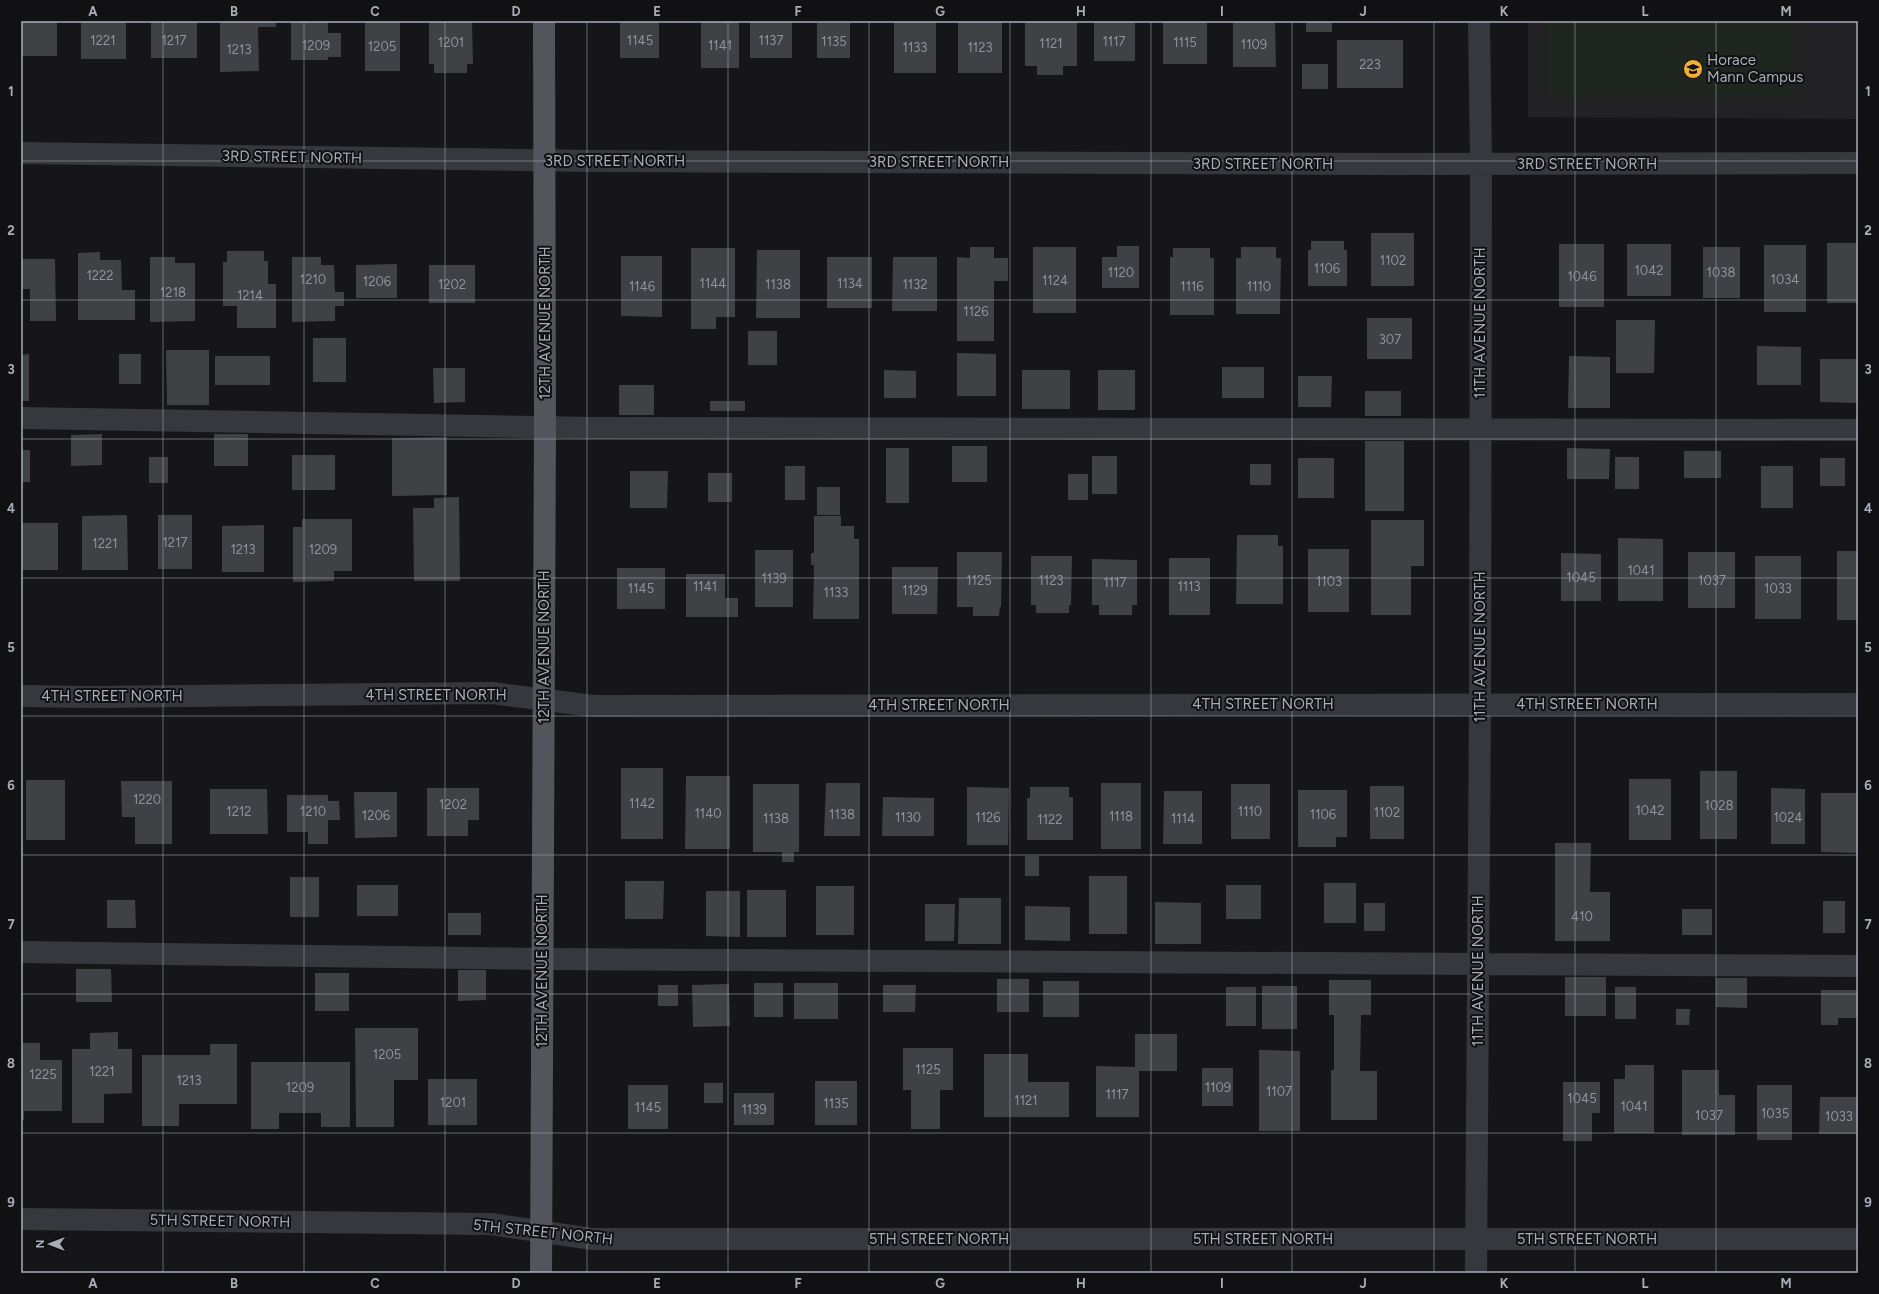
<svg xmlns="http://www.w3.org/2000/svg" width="1879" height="1294" font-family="Figtree,sans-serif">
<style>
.built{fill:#222225}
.pitch{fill:#1e261f}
.building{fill:#404145}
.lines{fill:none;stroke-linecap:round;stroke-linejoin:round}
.minor{stroke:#37383d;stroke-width:22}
.major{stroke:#53555c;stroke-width:22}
.grid{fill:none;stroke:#a8adb8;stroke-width:1;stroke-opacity:0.55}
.labels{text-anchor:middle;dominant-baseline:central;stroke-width:4;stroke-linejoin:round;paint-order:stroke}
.number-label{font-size:13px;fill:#8e929b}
.poi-label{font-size:15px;fill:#a8adb8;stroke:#111113;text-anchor:start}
.street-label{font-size:15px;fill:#a8adb8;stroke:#111113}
.neatline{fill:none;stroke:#a8adb8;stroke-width:1.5}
.grid-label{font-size:13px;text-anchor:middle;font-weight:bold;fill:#a8adb8}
</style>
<rect width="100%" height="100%" fill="#161618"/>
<path class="built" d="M1528,21H1858V119L1528,117Z"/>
<path class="pitch" d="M1546,21H1795V97H1546Z"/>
<path class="building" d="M21,21H57V56H21Z
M81,21H126V59H81Z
M151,21H197V58H151Z
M220,21H276V27H258L259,71L220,72Z
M291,21H328V33H341V57H328V60H291Z
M365,21H400V71H365Z
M429,21H472L473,64H467V73H434V64H429Z
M620,21H659V58H620Z
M701,21H739V68H701Z
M750,21H792V58H750Z
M894,21H936V73H894Z
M958,21H1002V73H958Z
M1025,21H1077V66H1063V75H1037V66H1025Z
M1094,21H1135V61H1094Z
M1163,21H1207V64H1163Z
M1233,21H1275L1276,67H1233Z
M1306,21H1332V32H1306Z
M817,23H850V58H817Z
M1337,40H1403V88H1337Z
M1302,64H1328V89H1302Z
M1371,233H1414V286H1371Z
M1311,241H1344V250H1347V286H1308V250H1311Z
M1827,243H1858V303H1827Z
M1559,244H1604V307H1559Z
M1627,244H1671V296H1627Z
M1764,245H1806V312H1764Z
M1117,246H1139V288H1102V257H1117Z
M970,247H994V258H1008V281H994V341H957V257L970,258Z
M1033,247H1076V313H1033Z
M1241,247H1276V258H1281L1280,314H1236V258H1241Z
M1703,247H1740V298H1703Z
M691,248H735V317H716V329H691Z
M1173,248H1210V258H1214V315H1170V257H1173Z
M757,250H800V318H756Z
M227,251H264V261H268V284H276V328H237V306H223V262H227Z
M100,252V260H121L122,290H135V320H78V253Z
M621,256H662V317L621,316Z
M150,257H175V263H195V321L150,322Z
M292,257H321V265H334L335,292H344V306H335V321L292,322Z
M827,257H872V308H827Z
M893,257H937V311H892Z
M21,259H55L56,321H30V289H21Z
M397,264V298H356V265Z
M429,265H475V303H429Z
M1367,318H1412V359H1367Z
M1616,320H1655L1654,373H1616Z
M748,331H777V365H748Z
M313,338H346V382H313Z
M1757,346L1801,347V385H1757Z
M166,350H209V405H167Z
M957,353L996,354V396H957Z
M29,354V401H21V355Z
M119,354H141V384H119Z
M215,356H270V385H215Z
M1569,356L1610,357V408H1568Z
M1820,359H1858V403L1820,402Z
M1222,367H1264V398H1222Z
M433,368H465V402L434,403Z
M884,370L916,371V398H884Z
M1022,370H1070V409H1022Z
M1098,370H1135V410H1098Z
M1298,376H1332L1331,407H1298Z
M619,385H654V415H619Z
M1365,391H1401V416H1365Z
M710,401H745V411H710Z
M102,434V465L71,466V435Z
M214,434H248V466H214Z
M447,437V495L392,496V438Z
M1365,441H1404V511H1365Z
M952,446H987V482H952Z
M886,448H909V503H886Z
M1567,448L1610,449L1609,479H1567Z
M21,450H30V482H21Z
M1684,451H1721V478H1684Z
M292,455H335V490H292Z
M1092,456H1117V494H1092Z
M149,457H168V483H149Z
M1615,457H1639V489H1615Z
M1298,458H1334V498H1298Z
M1820,458H1845V486H1820Z
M1250,464H1271V485H1250Z
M785,466H805V500H785Z
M1761,466H1793V508H1761Z
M630,471H668L667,508H630Z
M708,473H732V502H708Z
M1068,474H1088V500H1068Z
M817,487H840V515H817Z
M459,497L460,581H414L413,508H434V498Z
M127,515L128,570H82V516Z
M158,515H192V569H158Z
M814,516H841V526H854V539H859V619H813L814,565H811V553H814Z
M302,519H352V571H334V581L293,582V527H302Z
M1371,520H1424V566H1411V615H1371Z
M21,523H58V570H21Z
M264,525V572H222V526Z
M1237,535H1278V546H1283V604H1236Z
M1618,538L1663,539V601H1618Z
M1308,549H1349V612H1308Z
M755,550H793V607H755Z
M1837,551H1858V620H1837Z
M957,552H1002L1001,607H1000L999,616H973V607H957Z
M1688,552H1735V608H1688Z
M1561,553L1601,554V601H1561Z
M1031,556H1072L1071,605H1069V613H1036V605H1031Z
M1755,556H1801V619H1755Z
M1169,558H1210V615H1169Z
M1092,559L1137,560V605H1132V615H1099V605H1092Z
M892,567H938L937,614H892Z
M617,568H665V609H617Z
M686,574H725V598H738V617H686Z
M621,768H663V839H621Z
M1700,771H1737V839H1700Z
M686,776H730V849H685Z
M1629,779H1671V840H1629Z
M26,780H65V840H26Z
M121,781H172V844H135V817H122Z
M826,783H860V836H824Z
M1101,783H1141V849H1101Z
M753,784H799V852H794V862H782V852H753Z
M1231,784H1270V839H1231Z
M1370,786H1404V839H1370Z
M967,787L1009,788L1008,845H967Z
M1030,787H1069V797H1073V840H1027V798H1030Z
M427,788H479V820H468V836H427Z
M1771,788L1805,789V844H1771Z
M210,789H267L268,834H210Z
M1298,790H1347V837H1336V847H1298Z
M1164,791H1202V844H1163Z
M354,792H397V837L355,838Z
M1821,793H1858V853L1821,852Z
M287,795H328V801H339L340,820H328V844H308V832H287Z
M883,797L934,798V836H882Z
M1555,843H1591L1590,892H1610V941H1555Z
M1025,856H1039V876H1025Z
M1089,876H1127V934H1089Z
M290,877H319V917H290Z
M625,881H664L663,919H625Z
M1324,883H1356V923H1324Z
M357,885H398V916H357Z
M1226,885H1261V919H1226Z
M816,886H854V935H816Z
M747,890H786V937H747Z
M706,891H740V937L706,936Z
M959,898H1001V944H958Z
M107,900H135L136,928H107Z
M1823,901H1845V933H1823Z
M1155,902L1201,903V944H1155Z
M1364,903H1385V931H1364Z
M925,904H955L954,941H925Z
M1025,906L1070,907V941L1025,940Z
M1682,909H1712V935H1682Z
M448,913H481V935H448Z
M76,969H111L112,1002H76Z
M458,970H486V1000L458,1001Z
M315,973H349V1011H315Z
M1565,977H1606V1016H1565Z
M1716,978H1747V1008L1716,1007Z
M997,979H1029V1012H997Z
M1329,980H1371V1015H1361L1360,1071H1377V1120H1331V1070H1334V1015H1329Z
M1043,981H1079V1017H1043Z
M754,983H783V1017H754Z
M794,983H838V1019H794Z
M729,984L730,1026L693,1027L692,985Z
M658,985H678V1006H658Z
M883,985H916L915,1012H883Z
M1262,986H1297V1029H1262Z
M1226,987H1256V1026H1226Z
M1615,987H1636V1019H1615Z
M1821,990H1858V1018H1838V1025H1821Z
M1676,1009H1690L1689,1025H1676Z
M355,1028H418V1080H394V1127H356Z
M118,1032V1049H132V1093L104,1094V1123H72V1049H90V1033Z
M1135,1034H1177V1071H1139V1117H1096V1066L1135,1067Z
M23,1043H40V1060H62V1111H24V1120H21Z
M210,1044H237V1104H179V1126H142V1055H210Z
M903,1048H953V1090H940V1129H911V1090H903Z
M1259,1050L1300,1051V1131H1259Z
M984,1054H1028V1082H1069V1117H984Z
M251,1062H350V1127H321V1113H279V1129H251Z
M1625,1065H1654V1133H1614V1079H1625Z
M1202,1068H1233V1106H1202Z
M1682,1070H1719V1095H1735V1135H1682Z
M428,1079H477V1125H428Z
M815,1081H857V1125H815Z
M1563,1082H1600V1113H1592V1141H1563Z
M704,1083H723V1103H704Z
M628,1085H668V1129H628Z
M1757,1085H1792V1140H1757Z
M734,1093H774V1125H734Z
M1820,1097H1858V1134H1819Z"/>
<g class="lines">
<path class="minor" d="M21,153L595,161L1390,164L1858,163
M21,418L594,428L1858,430
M21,696L91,697L492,693L593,706L1858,704
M21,952L541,959L1858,966
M21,1219L491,1224L592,1239H1858
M1476,1273L1480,705L1481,164L1479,21"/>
<path class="major" d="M541,1273L545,427L544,21"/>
</g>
<path class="grid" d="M163,21V1273M304,21V1273M445,21V1273M587,21V1273M728,21V1273M869,21V1273M1010,21V1273M1151,21V1273M1292,21V1273M1434,21V1273M1575,21V1273M1716,21V1273M21,161H1858M21,300H1858M21,439H1858M21,578H1858M21,716H1858M21,855H1858M21,994H1858M21,1133H1858"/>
<defs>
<symbol id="school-disc" viewBox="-11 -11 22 22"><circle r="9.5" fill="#f2b134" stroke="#111113"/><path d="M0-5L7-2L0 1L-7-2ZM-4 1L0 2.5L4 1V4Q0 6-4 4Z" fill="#111"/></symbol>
</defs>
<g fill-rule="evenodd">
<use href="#school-disc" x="1682" y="58" width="22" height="22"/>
</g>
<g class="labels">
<g class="number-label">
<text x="103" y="40">1221</text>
<text x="174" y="40">1217</text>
<text x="640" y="40">1145</text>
<text x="771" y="40">1137</text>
<text x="834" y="41">1135</text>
<text x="1114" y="41">1117</text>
<text x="451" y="42">1201</text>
<text x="1185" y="42">1115</text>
<text x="1051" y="43">1121</text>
<text x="1254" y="44">1109</text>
<text x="316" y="45">1209</text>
<text x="720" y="45">1141</text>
<text x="382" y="46">1205</text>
<text x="915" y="47">1133</text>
<text x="980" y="47">1123</text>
<text x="239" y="49">1213</text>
<text x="1370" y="64">223</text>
<text x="1393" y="260">1102</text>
<text x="1327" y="268">1106</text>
<text x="1649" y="270">1042</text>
<text x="1121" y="272">1120</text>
<text x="1721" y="272">1038</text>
<text x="100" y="275">1222</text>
<text x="1582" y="276">1046</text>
<text x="313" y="279">1210</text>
<text x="1785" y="279">1034</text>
<text x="1055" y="280">1124</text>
<text x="377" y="281">1206</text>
<text x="713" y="283">1144</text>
<text x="850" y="283">1134</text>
<text x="452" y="284">1202</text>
<text x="778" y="284">1138</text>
<text x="915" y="284">1132</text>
<text x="642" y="286">1146</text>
<text x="1192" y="286">1116</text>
<text x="1259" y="286">1110</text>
<text x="173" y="292">1218</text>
<text x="250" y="295">1214</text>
<text x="976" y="311">1126</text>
<text x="1390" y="339">307</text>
<text x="175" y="542">1217</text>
<text x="105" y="543">1221</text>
<text x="243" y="549">1213</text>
<text x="323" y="549">1209</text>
<text x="1641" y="570">1041</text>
<text x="1581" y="577">1045</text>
<text x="774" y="578">1139</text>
<text x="979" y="580">1125</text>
<text x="1051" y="580">1123</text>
<text x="1712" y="580">1037</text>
<text x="1329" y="581">1103</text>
<text x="1115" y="582">1117</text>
<text x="705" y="586">1141</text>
<text x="1189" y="586">1113</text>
<text x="641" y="588">1145</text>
<text x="1778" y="588">1033</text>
<text x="915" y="590">1129</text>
<text x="836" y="592">1133</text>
<text x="147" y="799">1220</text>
<text x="642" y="803">1142</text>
<text x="453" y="804">1202</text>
<text x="1719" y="805">1028</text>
<text x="1650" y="810">1042</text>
<text x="239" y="811">1212</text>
<text x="313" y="811">1210</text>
<text x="1250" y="811">1110</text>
<text x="1387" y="812">1102</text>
<text x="708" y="813">1140</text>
<text x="842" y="814">1138</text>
<text x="1323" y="814">1106</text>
<text x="376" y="815">1206</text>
<text x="1121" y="816">1118</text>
<text x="908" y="817">1130</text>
<text x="988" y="817">1126</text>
<text x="1788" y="817">1024</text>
<text x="776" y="818">1138</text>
<text x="1183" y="818">1114</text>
<text x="1050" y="819">1122</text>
<text x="1582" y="916">410</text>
<text x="387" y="1054">1205</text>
<text x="928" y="1069">1125</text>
<text x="102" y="1071">1221</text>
<text x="43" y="1074">1225</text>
<text x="189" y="1080">1213</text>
<text x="300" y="1087">1209</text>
<text x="1218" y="1087">1109</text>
<text x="1279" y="1091">1107</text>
<text x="1117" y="1094">1117</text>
<text x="1582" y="1098">1045</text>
<text x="1026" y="1100">1121</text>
<text x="453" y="1102">1201</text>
<text x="836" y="1103">1135</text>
<text x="1634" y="1106">1041</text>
<text x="648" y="1107">1145</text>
<text x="754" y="1109">1139</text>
<text x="1775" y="1113">1035</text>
<text x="1709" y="1115">1037</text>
<text x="1839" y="1116">1033</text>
</g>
<g class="poi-label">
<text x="1707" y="60">Horace<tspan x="1707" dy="17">Mann Campus</tspan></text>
</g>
<g class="street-label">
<text transform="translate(292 157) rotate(1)">3RD STREET NORTH</text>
<text x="615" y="161">3RD STREET NORTH</text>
<text x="939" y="162">3RD STREET NORTH</text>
<text x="1263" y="164">3RD STREET NORTH</text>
<text x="1587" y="164">3RD STREET NORTH</text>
<text transform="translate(545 323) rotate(-90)">12TH AVENUE NORTH</text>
<text transform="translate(1480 323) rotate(-90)">11TH AVENUE NORTH</text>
<text transform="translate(544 647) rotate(-90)">12TH AVENUE NORTH</text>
<text transform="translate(1480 647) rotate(-90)">11TH AVENUE NORTH</text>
<text x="436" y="695">4TH STREET NORTH</text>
<text x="112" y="696">4TH STREET NORTH</text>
<text x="1263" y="704">4TH STREET NORTH</text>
<text x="1587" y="704">4TH STREET NORTH</text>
<text x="939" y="705">4TH STREET NORTH</text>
<text transform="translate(542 971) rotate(-90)">12TH AVENUE NORTH</text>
<text transform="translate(1478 971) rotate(-90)">11TH AVENUE NORTH</text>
<text transform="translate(220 1221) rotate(1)">5TH STREET NORTH</text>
<text transform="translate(543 1232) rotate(6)">5TH STREET NORTH</text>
<text x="939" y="1239">5TH STREET NORTH</text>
<text x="1263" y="1239">5TH STREET NORTH</text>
<text x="1587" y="1239">5TH STREET NORTH</text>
</g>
</g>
<rect width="1879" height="1294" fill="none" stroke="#111113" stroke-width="44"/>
<g transform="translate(50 1244) rotate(270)" stroke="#111113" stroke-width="3" paint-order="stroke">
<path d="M0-3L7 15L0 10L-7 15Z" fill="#a8adb8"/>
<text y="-6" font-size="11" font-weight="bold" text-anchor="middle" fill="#a8adb8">N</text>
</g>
<rect x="22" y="22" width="1835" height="1250" class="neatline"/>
<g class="grid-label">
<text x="93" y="16">A</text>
<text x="234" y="16">B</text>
<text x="375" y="16">C</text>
<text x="516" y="16">D</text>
<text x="657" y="16">E</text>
<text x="798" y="16">F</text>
<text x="940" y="16">G</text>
<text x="1081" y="16">H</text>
<text x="1222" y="16">I</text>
<text x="1363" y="16">J</text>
<text x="1504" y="16">K</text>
<text x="1645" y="16">L</text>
<text x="1786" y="16">M</text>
<text x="11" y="96">1</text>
<text x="1868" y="96">1</text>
<text x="11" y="235">2</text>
<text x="1868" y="235">2</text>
<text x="11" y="374">3</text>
<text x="1868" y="374">3</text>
<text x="11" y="513">4</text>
<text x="1868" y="513">4</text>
<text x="11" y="652">5</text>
<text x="1868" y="652">5</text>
<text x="11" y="790">6</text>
<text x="1868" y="790">6</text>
<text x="11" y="929">7</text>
<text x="1868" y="929">7</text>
<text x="11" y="1068">8</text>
<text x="1868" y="1068">8</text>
<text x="11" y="1207">9</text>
<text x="1868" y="1207">9</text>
<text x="93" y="1288">A</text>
<text x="234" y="1288">B</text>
<text x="375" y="1288">C</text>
<text x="516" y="1288">D</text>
<text x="657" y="1288">E</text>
<text x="798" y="1288">F</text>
<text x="940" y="1288">G</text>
<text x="1081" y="1288">H</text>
<text x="1222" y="1288">I</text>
<text x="1363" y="1288">J</text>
<text x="1504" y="1288">K</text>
<text x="1645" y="1288">L</text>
<text x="1786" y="1288">M</text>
</g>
</svg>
